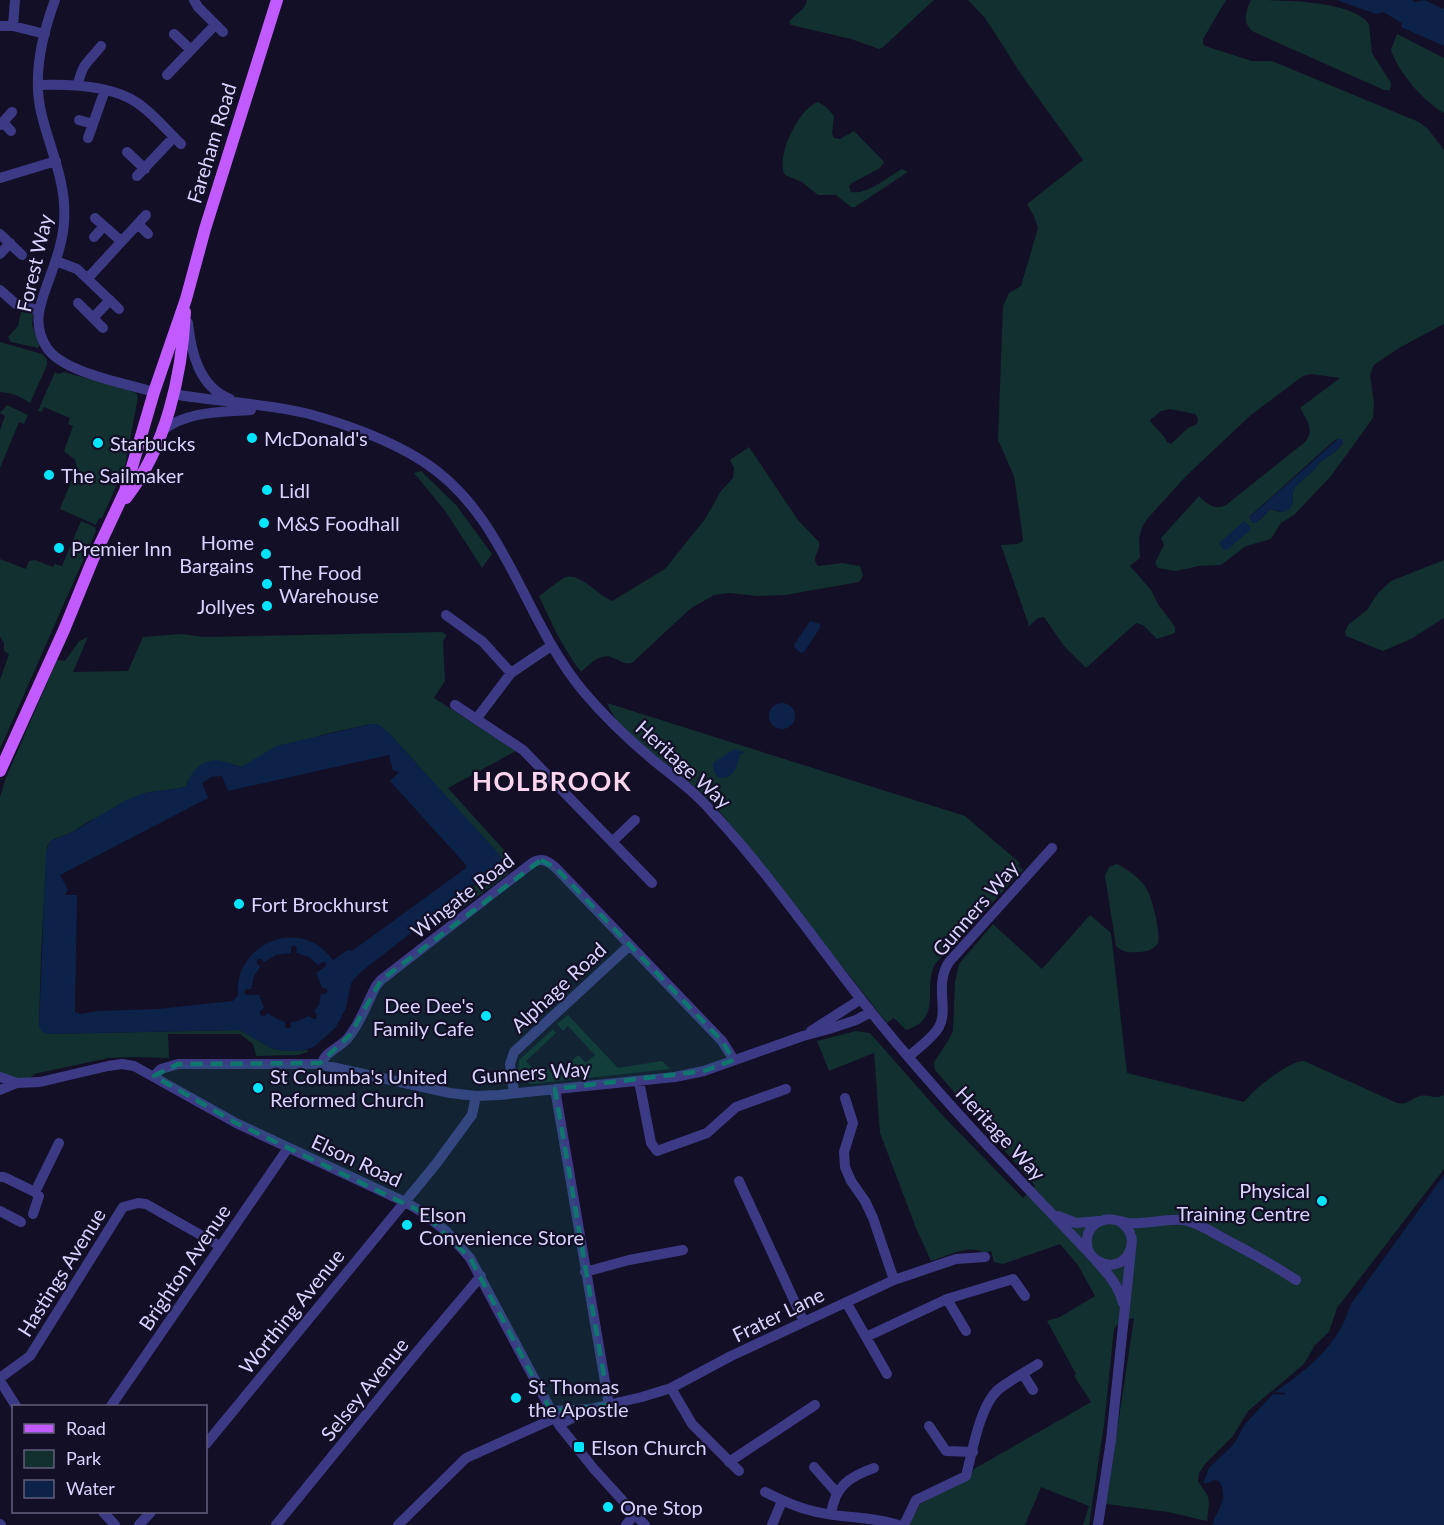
<svg xmlns="http://www.w3.org/2000/svg" width="1444" height="1525" font-family="Lato,sans-serif">
<style>
.green{fill:#12302f;fill-rule:evenodd}
.water{fill:#0c2248;fill-rule:evenodd}
.lines{fill:none;stroke-linecap:round;stroke-linejoin:round}
.minor{stroke:#3d3a85;stroke-width:10}
.major{stroke:#c25bff;stroke-width:12}
.marked{fill:#0f766e;fill-opacity:0.2;stroke:#0f766e;stroke-width:4.5;stroke-dasharray:12 8;stroke-linejoin:round}
.poi-dot{fill:#00e5ff;stroke:#130f26;stroke-width:2}
.labels{text-anchor:middle;dominant-baseline:central;stroke-width:4.5;stroke-linejoin:round;paint-order:stroke}
.street-label{font-size:20px;fill:#d9d4ff;stroke:#130f26}
.poi-label{font-size:20px;fill:#d9d4ff;stroke:#130f26;text-anchor:start}
.district-label{font-size:26px;font-weight:bold;letter-spacing:1.5px;fill:#ffd6f0;stroke:#130f26}
</style>
<rect width="100%" height="100%" fill="#130f26"/>
<path class="green" d="M807,0H934L882,48L879,49L851,39L791,25L789,22C794,14 806,10 807,0Z
M968,0H1226L1203,39V44L1205,46L1252,61H1272L1419,122L1428,129L1444,150V324L1399,348L1374,365L1370,375L1374,403L1373,418L1331,476L1294,515L1281,523L1271,539L1246,546L1221,565L1199,566L1176,571L1158,568L1155,563L1164,545L1161,538L1199,496C1207,504 1215,511 1226,505L1305,442C1315,430 1307,420 1300,408L1340,378L1312,374L1303,376L1251,415L1187,475L1148,518L1143,525L1139,538L1140,558L1130,566L1151,590L1158,604L1175,627V633L1157,639L1143,625L1136,623L1086,668L1064,646L1044,617L1038,618L1029,626L1001,545L1017,544L1023,541V539L1014,476L998,440L1003,306L1009,293L1021,286L1038,228L1034,216L1027,204L1083,160L1023,77L985,18ZM1170,409L1195,414L1198,418L1197,424L1188,428L1171,444L1167,442C1163,432 1154,429 1150,420L1161,411ZM1336,439L1343,443L1335,452L1319,463L1316,468L1295,487L1293,492L1292,505L1280,512L1270,509L1260,520L1249,517Z
M1251,0C1279,0 1353,0 1369,24L1372,53L1391,83L1390,90H1384L1254,32C1242,24 1245,12 1251,0Z
M1397,34L1444,58V113C1424,102 1398,72 1391,50Z
M818,102L826,107L834,116L832,134L834,138L840,139L854,131L884,162L880,168L852,183L849,186L851,192C868,195 887,177 902,169L908,172L855,207H851L836,195H818L802,182L785,175C775,157 799,108 818,102Z
M21,312L33,313L32,325L40,345L38,348L11,342L8,337L18,326Z
M0,342L42,354L47,359V365L30,403C19,396 14,393 0,392Z
M55,372L58,374L64,372L129,390L136,393L138,397L125,466L102,518H99L96,525L60,509L77,467L75,460L64,451L73,426L68,424L70,418L44,407L42,412L38,411Z
M7,405L28,415L24,424L19,422L0,468V430L5,416L0,413Z
M749,447L798,520L819,542C821,551 810,558 818,566L842,563L860,566L863,576L859,582L785,595L757,596L729,593L714,595L690,609L632,663C621,666 613,653 602,657C594,659 587,667 581,672C563,649 551,622 539,596C547,591 557,581 566,577C580,573 599,596 612,601L665,569L705,519L721,491L733,478L734,468L730,460Z
M421,471L456,505L492,554L482,568L446,512L414,473Z
M81,521L95,527L96,531L0,749V680L9,654L4,651V643L0,637V559L26,569L29,561L35,560L53,567L55,564L62,566Z
M1444,560V618L1411,639L1383,651L1346,636L1345,632L1348,625L1367,610L1378,593L1391,581Z
M442,632L447,635L443,641L445,681L434,698L516,751L448,788L512,859L508,874L440,924L434,917L498,867L501,858L389,733L371,724L321,735L241,767L229,763L188,780L186,787L145,793L116,807L96,819L91,820L69,834L54,839L47,846L41,954L39,1026L49,1034L240,1030L271,1048L284,1051L308,1050V1052L299,1055L256,1056L253,1044L240,1034H168L169,1058L131,1057L109,1058L34,1074L29,1079L16,1078L0,1074V797L5,780L57,660L65,661L79,641L88,637L73,672L128,671L143,637L181,634L204,637Z
M607,703L965,816L1020,863L1018,866L1023,870L935,964C922,988 944,1018 906,1030L894,1018L887,1023L720,812C707,798 694,786 679,774C656,755 618,732 607,703Z
M1117,864C1128,870 1140,878 1146,888C1152,897 1161,933 1158,943C1154,950 1145,952 1138,952C1129,953 1122,952 1116,946L1105,876L1109,867Z
M1090,915L1111,933L1127,1073L1244,1102C1253,1090 1288,1061 1304,1061L1397,1103C1410,1105 1409,1099 1420,1096C1429,1094 1436,1100 1444,1095V1169L1337,1308L1329,1332L1315,1345L1304,1364L1248,1411L1233,1436L1205,1464L1199,1473L1198,1481L1208,1496L1209,1504L1207,1521L1168,1512L1106,1504L1134,1318L1120,1322L1114,1329L1104,1425L1089,1525H1083L1089,1506L1041,1487L1025,1525H909L920,1504L970,1476L974,1469L1091,1402L1074,1376L1076,1374L1047,1321L1060,1317L1095,1296L1078,1265L1060,1244L1003,1264L994,1262L991,1251L984,1253C970,1243 946,1257 931,1261L916,1228L880,1133L874,1053L829,1071L817,1041L856,1031L870,1033L944,1117L1023,1198L1035,1186L935,1070L934,1062L948,1041L953,1031L955,982L959,964L993,924L1042,969Z
M568,1015L618,1068L662,1061L670,1069L532,1084L522,1081L518,1075L519,1060L553,1029L556,1033L526,1061L534,1070H538L541,1073L547,1068L556,1077L578,1055L586,1063L595,1055L568,1026L563,1031L557,1024Z"/>
<path class="water" d="M1337,0H1412L1415,2L1424,0L1444,9V46L1401,27L1402,23L1383,12L1376,14Z
M1339,438L1343,440V443L1335,452L1319,463L1316,468L1295,487L1293,492L1292,505L1289,510L1283,512L1270,509L1256,523H1252L1249,517L1252,515Z
M1244,521L1250,526V530L1228,549L1224,550L1219,543Z
M810,621L820,624V628L804,652L801,653L795,648L794,645Z
M769 716a13 13 0 1 1 26 0a13 13 0 1 1-26 0Z
M371,724H378L389,733L500,855L501,863L362,971L351,983L346,1008L336,1027L314,1047L301,1051H284L271,1048L239,1030L49,1034L42,1032L39,1026L46,851L50,841L69,834L126,800L145,793L186,787C190,771 204,757 222,761C229,762 234,766 241,767L276,746ZM389,755L393,770L399,772L390,781L466,865V868L352,951L348,950L333,960C327,953 321,946 312,942C275,926 234,956 238,995L233,1001L158,1009L99,1011L80,1014L75,1012L77,895H65L68,890L60,875L208,798L202,783L211,777L222,776L228,791ZM294,945L297,948L296,953L309,957L318,965L322,962H325L326,966L316,973L322,988H326L328,990L326,994H321L319,1005L314,1011L317,1015L316,1019H313L309,1016L298,1021L291,1022V1027L288,1029L285,1027V1022L277,1019L268,1013L264,1016L260,1015V1011L264,1008L259,995H247L244,992L246,989H251L254,976L260,967L257,963V959H261L264,962L276,955L291,953V947Z
M734,749L745,752L740,754C737,767 735,779 719,778L714,772L713,763Z
M1444,1175V1525H1212C1217,1509 1230,1498 1219,1481L1214,1480L1208,1483H1203L1209,1468L1234,1444L1245,1424L1273,1394L1285,1395V1393L1275,1392C1300,1375 1327,1354 1342,1326C1346,1319 1348,1311 1351,1304Z"/>
<g class="lines">
<path class="minor" d="M55,0C42,35 32,79 42,116C51,152 67,184 64,222C63,240 57,257 51,274C42,300 30,322 47,348C64,373 125,383 154,392
M194,0L198,7L223,32
M0,26H13L45,34
M13,26L15,0
M174,34L191,50
M167,75L215,25
M78,84C83,62 88,63 101,46
M39,85C69,84 110,85 136,102C153,113 167,131 181,144
M79,120L93,124
M3,122L11,131
M0,125L12,112
M88,138L105,90
M127,152L145,169
M137,176L174,137
M0,178L56,161
M95,218L121,241
M138,224L148,234
M0,234L22,255
M94,237L104,226
M0,254L10,243
M56,261L77,269L119,309
M88,278L146,215
M0,290L16,304L38,310
M78,303L103,328
M93,318L110,300
M188,323C191,352 199,387 230,399
M173,394C217,402 265,403 309,414C346,424 392,441 424,462C506,515 523,619 583,691C604,716 628,739 653,760C673,776 695,792 712,812C770,874 818,946 871,1012C940,1098 1016,1176 1091,1255
M162,431C186,411 221,412 251,410
M446,615L483,642L511,673
M455,705L523,750L652,883
M477,718L511,673L551,646
M612,842L635,820
M811,1031L861,999
M908,1057C918,1048 932,1039 939,1027C949,1009 934,985 949,962L1052,848
M322,1064C324,1052 341,1047 348,1038C361,1022 367,1003 376,986L381,980L532,863C542,857 548,861 556,868L722,1041L734,1060
M154,1076L161,1069L178,1064H318L450,1093L476,1096L499,1095L675,1077L704,1071L803,1036L829,1029L856,1020L871,1012
M0,1077L17,1083
M639,1081L651,1143L657,1151L707,1133L736,1107L786,1089
M555,1089L609,1405
M0,1090L17,1083L40,1082L108,1066L122,1064L134,1066L236,1123L405,1202L422,1212L447,1232L470,1258L559,1425L594,1469L645,1525
M514,1093L510,1064L514,1052L630,945
M845,1098L853,1123L844,1152L845,1167L851,1181L865,1201L873,1218L894,1280
M0,1177H4L35,1192
M739,1181L804,1322
M35,1192L59,1143
M0,1211L21,1222
M33,1214L39,1196L35,1192
M1058,1216L1076,1223L1098,1221
M1119,1221C1147,1238 1124,1277 1098,1261C1091,1257 1087,1250 1087,1243C1086,1233 1092,1224 1101,1221C1110,1217 1118,1221 1128,1223C1146,1225 1165,1218 1183,1220C1196,1222 1209,1230 1221,1237C1246,1250 1272,1264 1296,1280
M1096,1261C1108,1273 1119,1286 1123,1303
M585,1272L629,1260L683,1250
M947,1299L966,1331
M846,1302L887,1374
M866,1337L947,1299L1013,1279L1025,1296
M1023,1374L1033,1390
M0,1378L30,1356L123,1207L138,1203L146,1204L220,1246
M0,1381L16,1406
M671,1388L692,1424L739,1471
M111,1406L288,1148
M551,1411L590,1409L642,1397L671,1388L731,1356L894,1280L956,1259L985,1257
M559,1425L587,1410
M929,1426L946,1451L973,1452
M206,1444L436,1164L472,1115L476,1096
M729,1462L815,1405
M814,1467L836,1492
M765,1492C779,1499 793,1506 809,1510C838,1519 869,1515 898,1525
M103,1512L115,1525
M831,1514C835,1487 848,1477 874,1468
M0,1524L1,1525
M139,1525L151,1512
M276,1525L417,1352L481,1276
M398,1525L466,1458L555,1418
M626,1525L635,1514
M772,1525L782,1501
M904,1525L916,1500L966,1476C972,1453 980,1404 999,1389C1011,1380 1025,1372 1038,1364
M1098,1525L1111,1440L1131,1250"/>
<path class="major" d="M126,498C166,447 182,376 185,312
M0,771L64,630L93,559L125,491L154,392L186,299L205,229L277,0"/>
</g>
<path class="marked" d="M541,860L556,868L722,1041L734,1060L704,1071L555,1089L609,1405L551,1411L470,1258L422,1212L236,1123L154,1076L178,1064L320,1063L350,1035L381,980Z"/>
<g class="poi-dot">
<circle cx="252" cy="438" r="6"/>
<circle cx="98" cy="443" r="6"/>
<circle cx="49" cy="475" r="6"/>
<circle cx="267" cy="490" r="6"/>
<circle cx="264" cy="523" r="6"/>
<circle cx="59" cy="548" r="6"/>
<circle cx="266" cy="554" r="6"/>
<circle cx="267" cy="584" r="6"/>
<circle cx="267" cy="606" r="6"/>
<circle cx="239" cy="904" r="6"/>
<circle cx="486" cy="1016" r="6"/>
<circle cx="258" cy="1088" r="6"/>
<circle cx="1322" cy="1201" r="6"/>
<circle cx="407" cy="1225" r="6"/>
<circle cx="516" cy="1398" r="6"/>
<rect x="573" y="1441" width="12" height="12" rx="3"/>
<circle cx="608" cy="1507" r="6"/>
</g>
<g class="labels">
<g class="street-label">
<text transform="translate(211 143) rotate(-73)">Fareham Road</text>
<text transform="translate(34 263) rotate(-77)">Forest Way</text>
<text transform="translate(684 764) rotate(42)">Heritage Way</text>
<text transform="translate(462 895) rotate(-38)">Wingate Road</text>
<text transform="translate(975 908) rotate(-49)">Gunners Way</text>
<text transform="translate(558 987) rotate(-43)">Alphage Road</text>
<text transform="translate(531 1072) rotate(-4)">Gunners Way</text>
<text transform="translate(1001 1133) rotate(47)">Heritage Way</text>
<text transform="translate(357 1160) rotate(25)">Elson Road</text>
<text transform="translate(184 1267) rotate(-56)">Brighton Avenue</text>
<text transform="translate(61 1272) rotate(-58)">Hastings Avenue</text>
<text transform="translate(291 1311) rotate(-51)">Worthing Avenue</text>
<text transform="translate(778 1314) rotate(-26)">Frater Lane</text>
<text transform="translate(364 1389) rotate(-51)">Selsey Avenue</text>
</g>
<g class="poi-label">
<text x="264" y="438">McDonald's</text>
<text x="110" y="443">Starbucks</text>
<text x="61" y="475">The Sailmaker</text>
<text x="279" y="490">Lidl</text>
<text x="276" y="523">M&amp;S Foodhall</text>
<text x="254" y="542" text-anchor="end">Home<tspan x="254" dy="23">Bargains</tspan></text>
<text x="71" y="548">Premier Inn</text>
<text x="279" y="572">The Food<tspan x="279" dy="23">Warehouse</tspan></text>
<text x="255" y="606" text-anchor="end">Jollyes</text>
<text x="251" y="904">Fort Brockhurst</text>
<text x="474" y="1005" text-anchor="end">Dee Dee's<tspan x="474" dy="23">Family Cafe</tspan></text>
<text x="270" y="1076">St Columba's United<tspan x="270" dy="23">Reformed Church</tspan></text>
<text x="1310" y="1190" text-anchor="end">Physical<tspan x="1310" dy="23">Training Centre</tspan></text>
<text x="419" y="1214">Elson<tspan x="419" dy="23">Convenience Store</tspan></text>
<text x="528" y="1386">St Thomas<tspan x="528" dy="23">the Apostle</tspan></text>
<text x="591" y="1447">Elson Church</text>
<text x="620" y="1507">One Stop</text>
</g>
<g class="district-label">
<text x="552" y="781">HOLBROOK</text>
</g>
</g>
<rect x="12" y="1405" width="195" height="108" fill="#130f26" stroke="#625e7d" stroke-width="1.5"/>
<rect x="24" y="1424" width="30" height="9" fill="#c25bff" stroke="#625e7d" stroke-width="1.5"/>
<text x="66" y="1435" font-size="18" fill="#d9d4ff">Road</text>
<rect x="24" y="1450" width="30" height="18" fill="#12302f" stroke="#625e7d" stroke-width="1.5"/>
<text x="66" y="1465" font-size="18" fill="#d9d4ff">Park</text>
<rect x="24" y="1480" width="30" height="18" fill="#0c2248" stroke="#625e7d" stroke-width="1.5"/>
<text x="66" y="1495" font-size="18" fill="#d9d4ff">Water</text>
</svg>
